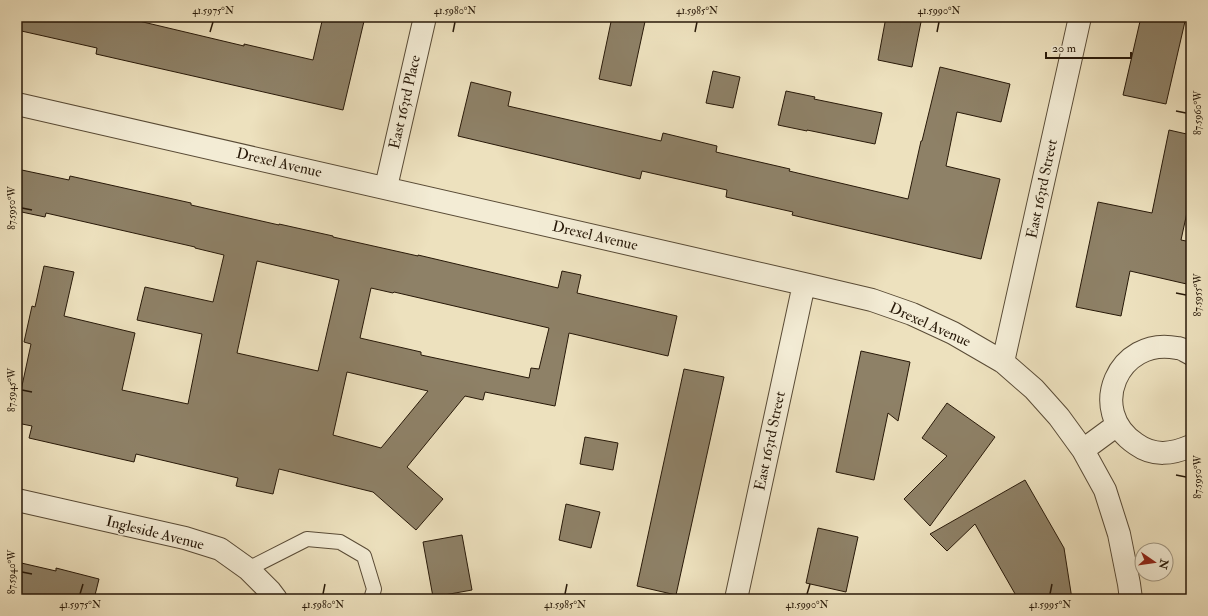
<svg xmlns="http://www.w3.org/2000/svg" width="1208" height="616" font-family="'IM FELL Double Pica',serif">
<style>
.building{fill:#8e8167;stroke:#281909;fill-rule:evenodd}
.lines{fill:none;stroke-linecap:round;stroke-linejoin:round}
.lane-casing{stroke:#594b36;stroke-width:16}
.street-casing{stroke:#594b36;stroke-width:24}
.lane{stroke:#f3ecd5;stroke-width:14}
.street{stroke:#f3ecd5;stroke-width:22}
.ticks{fill:none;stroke:#281909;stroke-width:1.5}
.labels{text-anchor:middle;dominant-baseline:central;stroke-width:3.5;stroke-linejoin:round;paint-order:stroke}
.street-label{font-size:15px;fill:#281909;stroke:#f3ecd5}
.neatline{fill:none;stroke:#281909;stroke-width:1.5}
.ticks-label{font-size:10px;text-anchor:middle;fill:#281909}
</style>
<rect width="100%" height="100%" fill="#ede1be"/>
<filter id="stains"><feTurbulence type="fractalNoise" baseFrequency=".005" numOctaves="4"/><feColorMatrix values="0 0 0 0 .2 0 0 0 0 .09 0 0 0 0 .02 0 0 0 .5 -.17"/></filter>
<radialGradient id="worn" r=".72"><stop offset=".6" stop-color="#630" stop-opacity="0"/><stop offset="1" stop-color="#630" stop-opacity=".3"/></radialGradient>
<path class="building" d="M17,17H122L244,46V44L313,60L323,17H365L343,110L96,54L97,48L17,30Z
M612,17H646L631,86L599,79Z
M886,17H922L912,67L878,60Z
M1141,17H1186L1166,104L1123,95Z
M940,67L1010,84L1001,122L957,112L946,166L1000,179L981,259L792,215L793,212L726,197L727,190L642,171L640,179L458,136L471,82L511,92L508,106L661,141L663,133L717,146L716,152L790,169L789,171L908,199L921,141H922Z
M713,71L740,77L733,108L706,103Z
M786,91L815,97L814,99L882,113L875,144L807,130V131L778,125Z
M1169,130L1191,135V194L1181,240L1191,242V285L1130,271L1121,316L1076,307L1098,202L1152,213Z
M17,169L69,180L70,176L191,203V205L279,225V224L333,236V237L418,256V255L558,288L562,271L581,275L577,293L677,316L668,356L569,333L555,406L485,392L483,400L465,396L407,467L443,499L416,530L373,492L279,469L273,494L236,486L238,478L136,454L134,462L29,438L32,426L17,423V409L31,344L24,342L32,306L35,307L44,266L74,272L64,316L135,333L122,390L188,404L202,334L137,320L145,287L213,302L224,255L195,248V247L46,213L45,217L17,211ZM257,261L339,280L318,371L237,353ZM371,288L393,293L394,292L549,328L539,369L531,368L529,378L421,355V352L360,338ZM347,372L428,391L381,448L333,435Z
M861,351L910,362L898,421L888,413L874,480L836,472Z
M684,369L724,377L676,595L637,586Z
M947,403L995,437L930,526L904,499L947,456L922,438Z
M585,437L618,443L613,470L580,464Z
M1025,480L1064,548L1072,599H1018L975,524L947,551L930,534Z
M566,504L600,512L591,548L559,540Z
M818,528L858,537L846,592L806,583Z
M462,535L472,590L433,597L423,542Z
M17,562L56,571V568L99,579L94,599H17Z"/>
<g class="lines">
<defs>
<path id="lane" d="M248,569L307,539L340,542L364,556L374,589L371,599"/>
<path id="street" d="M17,104L804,284L872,300L912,314L953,333L1003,362L1034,389L1059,417L1083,450L1105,490L1119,534L1129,584L1131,599
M386,187L425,17
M1191,354C1187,352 1182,348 1177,348C1118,336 1086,411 1136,444C1154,457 1172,454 1191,446
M1003,362L1080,17
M1083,450L1117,425
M17,500L185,538L220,549L248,569L270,591L276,599
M736,599L804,284"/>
</defs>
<use href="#lane" class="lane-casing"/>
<use href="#street" class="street-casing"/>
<use href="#lane" class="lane"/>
<use href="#street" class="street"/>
</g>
<path class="ticks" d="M210,32L213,22M453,32L455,22M695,32L697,22M937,32L939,22M1176,111L1186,113M22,208L32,210M1176,293L1186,295M22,390L32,392M1176,475L1186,477M22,572L32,574M80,594L83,584M323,594L325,584M565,594L567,584M807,594L810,584M1050,594L1052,584"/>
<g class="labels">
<g class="street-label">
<text transform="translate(405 102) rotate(-77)">East 163rd Place</text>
<text transform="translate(279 163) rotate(13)">Drexel Avenue</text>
<text transform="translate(1042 189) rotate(-78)">East 163rd Street</text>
<text transform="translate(595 236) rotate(13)">Drexel Avenue</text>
<text transform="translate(930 325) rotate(24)">Drexel Avenue</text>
<text transform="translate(770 441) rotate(-78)">East 163rd Street</text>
<text transform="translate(155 533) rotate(14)">Ingleside Avenue</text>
</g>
</g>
<rect width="1208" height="616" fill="none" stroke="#ede1be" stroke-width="44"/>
<g transform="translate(1154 562) rotate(103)"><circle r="19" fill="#f3ecd5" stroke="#a29883"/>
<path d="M0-3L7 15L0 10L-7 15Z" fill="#8f2418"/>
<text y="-6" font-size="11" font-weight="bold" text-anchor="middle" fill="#281909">N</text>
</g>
<path d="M1046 52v6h85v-6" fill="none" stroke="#281909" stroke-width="2"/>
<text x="1052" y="52" font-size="12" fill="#281909" stroke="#f3ecd5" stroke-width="3" paint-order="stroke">20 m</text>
<rect x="22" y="22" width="1164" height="572" class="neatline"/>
<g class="ticks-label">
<text x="213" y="14">41.5975°N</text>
<text x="455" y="14">41.5980°N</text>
<text x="697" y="14">41.5985°N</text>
<text x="939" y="14">41.5990°N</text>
<text transform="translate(1197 113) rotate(-90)" y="4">87.5960°W</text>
<text transform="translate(11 208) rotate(-90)" y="4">87.5950°W</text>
<text transform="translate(1197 295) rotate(-90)" y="4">87.5955°W</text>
<text transform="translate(11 390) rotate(-90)" y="4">87.5945°W</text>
<text transform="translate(1197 477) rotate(-90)" y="4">87.5950°W</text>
<text transform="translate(11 572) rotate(-90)" y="4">87.5940°W</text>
<text x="80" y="608">41.5975°N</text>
<text x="323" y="608">41.5980°N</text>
<text x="565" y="608">41.5985°N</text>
<text x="807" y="608">41.5990°N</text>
<text x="1050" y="608">41.5995°N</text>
</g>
<rect width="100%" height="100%" filter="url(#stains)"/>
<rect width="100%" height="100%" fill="url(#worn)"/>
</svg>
